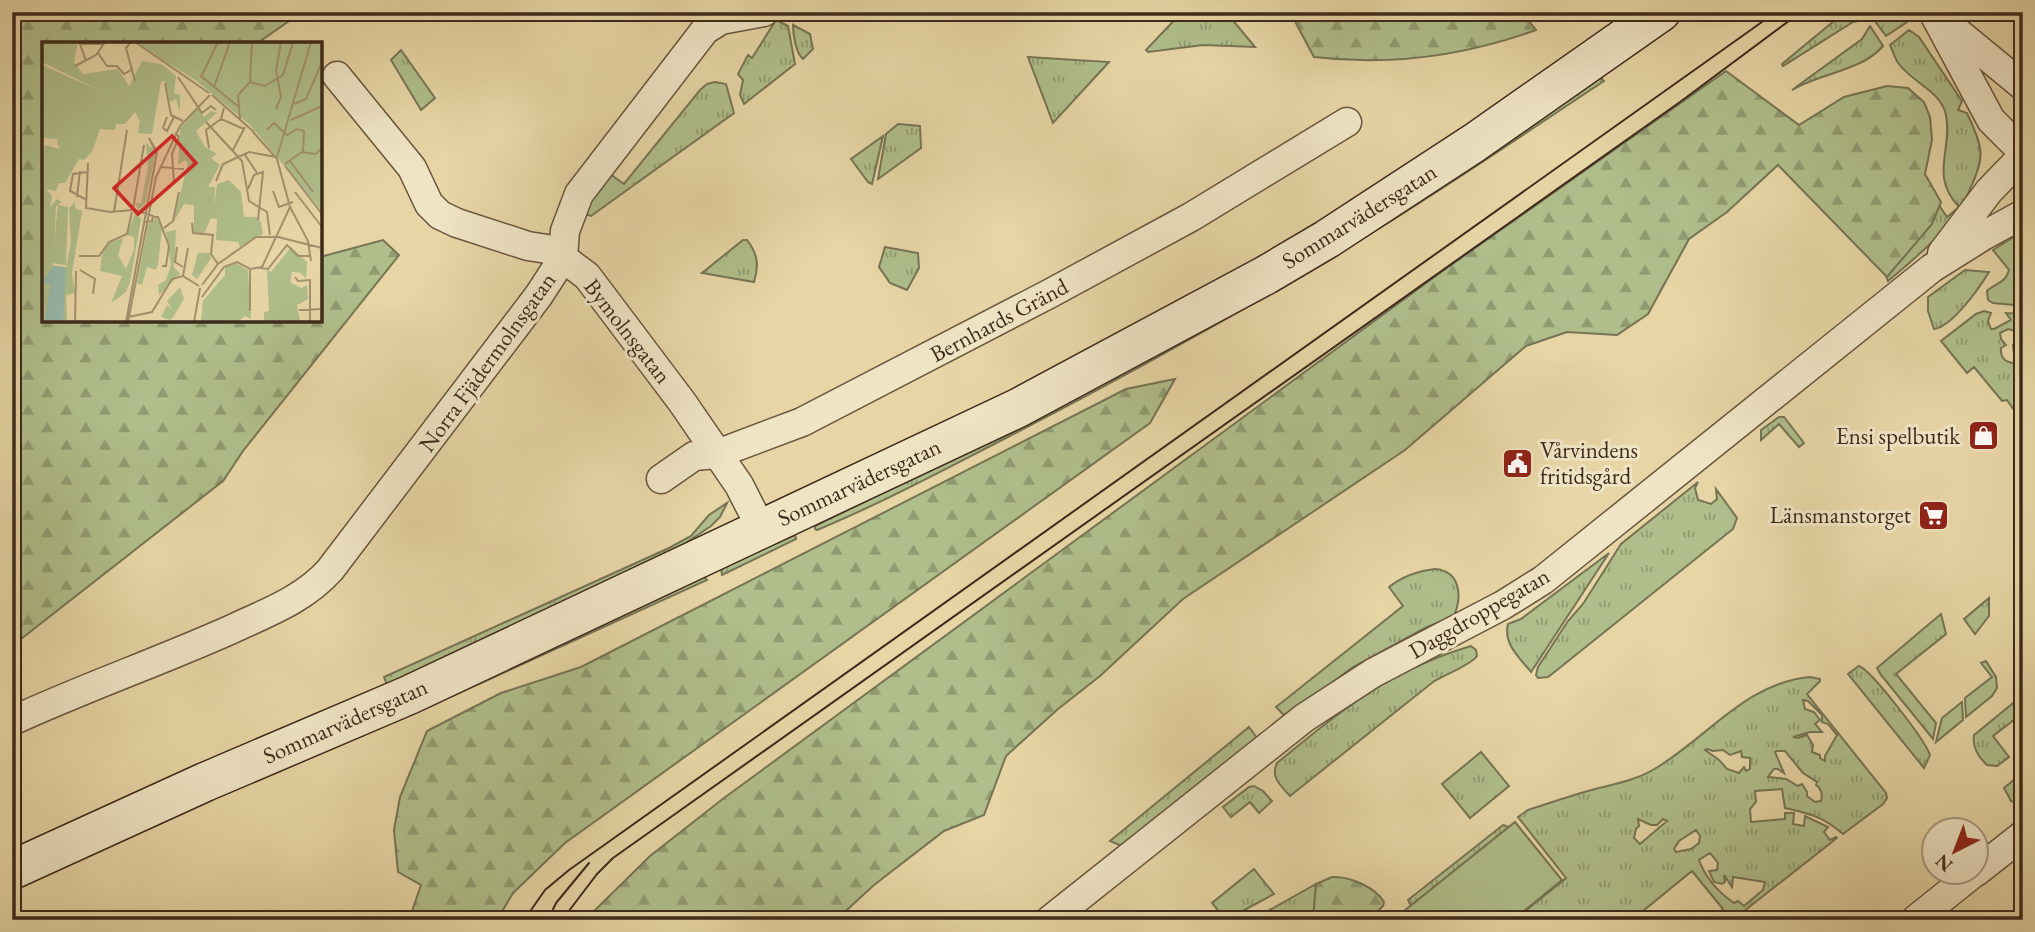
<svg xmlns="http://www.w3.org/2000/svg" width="2035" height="932" font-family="'EB Garamond',serif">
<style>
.grass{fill:url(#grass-tufts);stroke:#767454;stroke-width:2;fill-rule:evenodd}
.forest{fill:url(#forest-firs);stroke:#767454;stroke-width:2}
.pitch{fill:#afbe8b;stroke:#767454;stroke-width:2}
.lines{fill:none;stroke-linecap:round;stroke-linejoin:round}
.street-casing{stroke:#68553e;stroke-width:31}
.secondary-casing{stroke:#3e2a1c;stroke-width:41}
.street{stroke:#efe4c4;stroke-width:28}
.secondary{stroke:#efe4c4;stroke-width:38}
.tram{stroke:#3e2a1c;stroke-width:2}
.labels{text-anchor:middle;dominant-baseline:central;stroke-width:6;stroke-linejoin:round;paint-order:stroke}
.street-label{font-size:23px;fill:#3e2a1c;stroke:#efe4c4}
.poi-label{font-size:23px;fill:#3e2a1c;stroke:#efe4c4;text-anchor:end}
.inset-road{fill:none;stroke:#a3916e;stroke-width:2}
.view{fill:#d62828;fill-opacity:0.15;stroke:#d62828;stroke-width:3.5}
.inset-edge{fill:none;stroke:#3e2a1c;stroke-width:3.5}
</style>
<defs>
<pattern id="grass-tufts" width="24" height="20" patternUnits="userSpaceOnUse" patternTransform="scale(1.75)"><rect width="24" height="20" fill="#afbe8b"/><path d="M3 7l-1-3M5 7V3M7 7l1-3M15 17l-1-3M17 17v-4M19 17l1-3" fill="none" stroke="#909b71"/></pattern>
<pattern id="forest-firs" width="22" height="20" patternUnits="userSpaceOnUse" patternTransform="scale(1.75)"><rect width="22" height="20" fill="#afbe8b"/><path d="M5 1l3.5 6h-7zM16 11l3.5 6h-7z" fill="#909b71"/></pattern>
</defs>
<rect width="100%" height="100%" fill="#e7d5a5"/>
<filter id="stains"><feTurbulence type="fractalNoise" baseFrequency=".00286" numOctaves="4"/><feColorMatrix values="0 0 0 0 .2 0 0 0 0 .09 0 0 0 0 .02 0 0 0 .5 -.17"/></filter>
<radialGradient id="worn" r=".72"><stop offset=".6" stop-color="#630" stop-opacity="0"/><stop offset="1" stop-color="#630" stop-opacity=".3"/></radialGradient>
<path class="grass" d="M1182,12H1226L1255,47L1203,45L1148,52L1146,50Z
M1840,12H1860L1864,20L1853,22L1783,66L1782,64L1840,16Z
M1868,12H1903L1907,22L1886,36Z
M776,20L788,26L795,64L744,104L740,95L743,80L738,74L748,55L752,58Z
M793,25L810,34L813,49L803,59C796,53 793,35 793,25Z
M1870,26L1883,46C1862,71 1820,73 1792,90L1862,39Z
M1909,30L1919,37L1962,101L1958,110L1967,113C1972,124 1978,136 1980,148C1982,159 1978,170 1974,180C1957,224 1924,251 1888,281L1885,273L1936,201L1947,217L1959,207C1929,175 1953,150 1946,115C1941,91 1913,83 1899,64C1895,59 1893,51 1890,45Z
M401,50L435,98L421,110L391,60Z
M1028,57L1109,62L1053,123Z
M1600,77L1604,81C1527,132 1451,184 1373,232C1254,305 1132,373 1008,437C945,469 882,503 817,530L815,529V526L970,450Z
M715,82L726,84L734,113L591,216L585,214L593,190L610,174L624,184L700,90L707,84Z
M898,124L920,126L921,148L878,179L886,134Z
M883,136L872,184L868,182L851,159Z
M2023,231V306L1993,303L1988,300L1987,291C1995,283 2006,283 2009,270L1993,250Z
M743,240H747C758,254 759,266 754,282L702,273Z
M885,247L918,253L919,268L907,290L890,283L879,267Z
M1965,270L1989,272C1980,287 1952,327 1934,329L1928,311V297Z
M1984,311L1991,313L1988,321L1991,329H1994L2011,320L2006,313L2023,314V325L2019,332L2008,329L2000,333L2001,339L2006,345L2001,348C2000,357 2005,363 2015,363L2013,345L2016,344C2021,366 2029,371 2016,392L2023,399V412L2016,413L2007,400L2002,401L1974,367L1967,373L1941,341L1976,314Z
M1779,417H1784L1804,443L1799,447L1779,424L1761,440V430Z
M1698,482L1695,488L1698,500L1711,504L1717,499L1716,489L1737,518L1733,529L1552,674L1548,677L1538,678L1536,675L1538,667L1568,621L1583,604L1621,544Z
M727,503L720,517L711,526L647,569L389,690L384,677L669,548L691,536L709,515Z
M795,535L796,539L722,575L721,568Z
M1609,553L1531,672C1519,657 1503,644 1508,624L1521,619Z
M1435,569C1461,571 1462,597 1454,616L1425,628L1353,667L1288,715L1283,714L1276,707L1403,606L1389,587C1403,576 1417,571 1435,569Z
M704,577L707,580L402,719L400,713Z
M1989,598V616L1975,634L1964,619Z
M1941,614L1946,634L1896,674L1936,723L1933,739L1881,675L1877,668Z
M1471,646L1476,650L1477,656C1471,665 1444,675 1433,682L1290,796C1281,786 1270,777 1277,763C1343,709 1388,671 1471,646Z
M1986,661L1996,677L1997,688L1992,696L1966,717L1965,698L1992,677L1981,663Z
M1859,666C1872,671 1925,740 1930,755L1924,768L1848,674Z
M1810,677L1820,679V681L1807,694L1886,793L1887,798L1883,804L1843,834C1822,816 1810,814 1785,808L1782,789L1755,791L1756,802L1750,809L1751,822L1785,819V813H1794L1793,824L1804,826L1805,816L1828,827L1824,832L1830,840L1836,837L1837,838L1734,919L1724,917L1720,912L1723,909L1692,871L1632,920H1514L1566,878L1518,817L1528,810C1550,803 1572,795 1595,789C1614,784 1633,781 1651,771C1705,741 1744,683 1810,677ZM1803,700L1808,701L1822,715V722L1828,724L1837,735L1825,756V761L1820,758V755L1812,752L1813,745L1807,735L1798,738L1793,737L1810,732H1822L1815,724L1820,720L1814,712L1805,709ZM1707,749L1713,751L1723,750L1730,755L1741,751L1742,757L1750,758V769L1746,771L1744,767L1739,773L1727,769L1719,760L1705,750ZM1777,751H1785L1803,773L1817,782L1816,785C1821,788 1823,795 1821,801L1815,802L1807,796V792L1802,784L1798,786L1786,779L1768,777L1774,769H1778L1784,773L1775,752ZM1638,819L1651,825H1657L1663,819L1667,821L1640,844L1634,838L1636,829L1639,826ZM1696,830L1700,836L1699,843L1691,849L1676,852L1674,849L1679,841ZM1710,853L1718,863L1717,870L1709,871L1714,882L1722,884L1725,882L1724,875L1732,887L1733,877L1765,882L1763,890L1744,906L1738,901L1734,903C1718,892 1706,879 1699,860Z
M2023,698V713L1993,736L2009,757L1997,766L1987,765C1978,757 1972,746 1974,735L2017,700Z
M1962,702L1963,720L1936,742L1942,718Z
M1249,727L1257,738L1124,847L1110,841Z
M1481,752L1509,786L1470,818L1442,784Z
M2022,773L2023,774V807L2011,801L2004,788Z
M1254,786L1263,791L1272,801L1259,813L1250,802L1231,817L1223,807L1249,787Z
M1503,825L1509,827L1411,906L1408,900Z
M1254,869L1274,894L1226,920L1212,903Z
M1316,884L1313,920H1252Z"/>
<path class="forest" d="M12,12H302L256,44H44V320H320V257L383,240L399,255L243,451L223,481L12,646Z
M1290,12H1522L1536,30C1464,56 1389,66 1314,57Z
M1726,71L1799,125L1844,97L1887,86L1908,88L1924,102L1930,117L1932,140L1925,174L1941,202L1932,224L1887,277L1778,165L1727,212L1689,239L1648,314L1617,335L1567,332L1526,346L1405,450L1183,599L1100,676L1058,709L1006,756L984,815L944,831L874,885L836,920H585L650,856L724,798L1444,270Z
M1175,379L1150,423L565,843L513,893L497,920H409L421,885L398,872L394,830L400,797L427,731L501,693L581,667L1126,389Z
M1332,877C1349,876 1375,887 1384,902L1383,906L1369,920H1313L1316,884Z"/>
<path class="pitch" d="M1515,822L1562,880L1513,920H1411L1404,911Z"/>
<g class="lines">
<defs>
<path id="street" d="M1933,12L1991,120L2018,147
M1944,21L2023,86
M337,76L412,168L429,204L440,215L457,223L528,246L547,249L563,258L587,276L682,402L739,485L761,528
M1942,253L1989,191L2018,161
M661,479L694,456L717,454L802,422L1049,294L1191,217L1347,122
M12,721C84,688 158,662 230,630C266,613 303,600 330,570L539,295L563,258L565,231L579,194L705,30L721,20L764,12
M1976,872L2023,835
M1050,920L1304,718L1373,673L1503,605L1543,580L1932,268L1983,236L2023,214
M1915,920L1975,872"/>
<path id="secondary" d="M12,870L205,782L409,695L1018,408L1266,275L1327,239L1474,143L1661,12"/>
</defs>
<use href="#street" class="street-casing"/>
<use href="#secondary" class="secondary-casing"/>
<use href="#street" class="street"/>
<use href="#secondary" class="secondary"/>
<path class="tram" d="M524,920L545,890L569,870L1776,12
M548,920L556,903L589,863
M562,920L597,874L613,858L1680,102L1801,12"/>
</g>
<defs>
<symbol id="shop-square" viewBox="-11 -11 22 22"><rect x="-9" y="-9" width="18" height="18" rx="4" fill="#8f2418" stroke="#efe4c4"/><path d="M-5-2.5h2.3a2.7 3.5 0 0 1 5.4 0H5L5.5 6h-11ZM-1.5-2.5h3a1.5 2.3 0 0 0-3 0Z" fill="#fff"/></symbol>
<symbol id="civic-square" viewBox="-11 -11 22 22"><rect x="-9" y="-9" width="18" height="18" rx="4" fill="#8f2418" stroke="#efe4c4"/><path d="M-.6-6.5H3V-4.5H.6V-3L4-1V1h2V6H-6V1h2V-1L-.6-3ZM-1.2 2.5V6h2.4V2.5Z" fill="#fff"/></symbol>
<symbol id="supermarket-square" viewBox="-11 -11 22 22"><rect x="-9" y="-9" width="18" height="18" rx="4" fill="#8f2418" stroke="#efe4c4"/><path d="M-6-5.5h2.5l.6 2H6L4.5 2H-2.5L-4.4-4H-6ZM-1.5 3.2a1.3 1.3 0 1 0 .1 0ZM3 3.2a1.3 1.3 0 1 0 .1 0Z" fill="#fff"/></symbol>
</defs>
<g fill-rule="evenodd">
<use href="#shop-square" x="1966" y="418" width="35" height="35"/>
<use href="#civic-square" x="1500" y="446" width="35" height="35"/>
<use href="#supermarket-square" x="1916" y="498" width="35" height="35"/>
</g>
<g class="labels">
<g class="street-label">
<text transform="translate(1359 216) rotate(-32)">Sommarvädersgatan</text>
<text transform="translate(999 320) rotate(-28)">Bernhards Gränd</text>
<text transform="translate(628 331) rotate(52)">Bymolnsgatan</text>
<text transform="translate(487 362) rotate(-54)">Norra Fjädermolnsgatan</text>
<text transform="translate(859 482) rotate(-25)">Sommarvädersgatan</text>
<text transform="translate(1479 613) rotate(-30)">Daggdroppegatan</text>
<text transform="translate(345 721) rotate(-24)">Sommarvädersgatan</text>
</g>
<g class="poi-label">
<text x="1960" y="436">Ensi spelbutik</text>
<text x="1540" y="450" text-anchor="start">Vårvindens<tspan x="1540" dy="26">fritidsgård</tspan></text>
<text x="1911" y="515">Länsmanstorget</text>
</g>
</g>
<g transform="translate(42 42)">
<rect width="280" height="280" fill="#e7d5a5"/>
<path d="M94,0H280V169L208,83L156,40ZM0,20L86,59L118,22L123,25L93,59L19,103L16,111L0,115L3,103L17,107L15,98L83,61Z" fill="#afbe8b"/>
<path d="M0,0H36L32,20L41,32L76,27L87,44L100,19L118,22L86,60L0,20ZM145,0H168L167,16L160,15L154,26L141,6ZM194,0H204L207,38L195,42L188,55L177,42ZM215,0L233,1L227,33L213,40ZM0,23L65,52L84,61L19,97L1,96L0,107ZM123,25L134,34L132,51L138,53V70L134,57L128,60L123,39L119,40L110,92L96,91L98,79L93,70L83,82H74L73,88L58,87L50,110L42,118L37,117L23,141H17L14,149L4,147L10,154L8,165L15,157L20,160L14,164L11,224L2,242L8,243L9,261L5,277L0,280V115L16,111L19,103L93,59ZM207,46L233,54L226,63L235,71L232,78L221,79L218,88L219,83L205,74ZM156,66L162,75L169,69L175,71L154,89L163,105L175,112L169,116L178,123L166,145H173L172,165L175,142L187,138L199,150L202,175H214L219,180L221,192L198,205L196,200L174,198L175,177L169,176L162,192L152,190V163L142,162L131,181L146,121L143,118L136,123L138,87ZM104,101L114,109L103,163L96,167L93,161H99L106,125ZM33,160V166L40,169L30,231L33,251L24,253L25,280H21L20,246L29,200L27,166ZM93,171L99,177L88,240L84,250L69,261L80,234L58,229L60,212L65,202L81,196L76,213L84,227L92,207V195L85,193ZM114,175L120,186L116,222L114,228L105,225L100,243L95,241L106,183ZM134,188L132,225L138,232L117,253L116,243L124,238L129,223L124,190ZM249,205L265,220L264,237L259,231L250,230L248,240L259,246L265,243L266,257L255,263L258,280H222V270L227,269L225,228L229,230ZM156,211H168L169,216L155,237L150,233ZM193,221L206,228L209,277L203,274L196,280H159L161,259L183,233V226ZM138,245L142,257L132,274L128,278L119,275L125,263L130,267L125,259Z" fill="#afbe8b"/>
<path d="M99,0H129L138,6L156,37L123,20Z" fill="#afbe8b"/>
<path d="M16,163L26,165L24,223L10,221Z" fill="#afbe8b"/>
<path d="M11,224L24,225L21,280H3L8,243L0,241Z" fill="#97b8aa"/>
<path class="inset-road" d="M89,0L84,6L93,39M93,0L167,51M56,11L65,24H75L82,32L89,28M44,19L38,2H61M33,24L54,13L63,0M159,34L198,66M136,35L160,71L169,64L174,68M159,35L176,0M208,40L223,44L241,33L251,0M208,40L210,0M123,41L129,73L141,79M172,45L188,0M170,53L212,90M252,62L264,57L280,20M182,66L179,77L202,87M234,67L239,55L234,28L239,0M125,75L121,86L125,89L132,75M198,77L196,53L208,40M249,78L280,64M164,80L200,119L207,159L225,170L228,193M225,88L232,81L245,93L255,87L262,89L261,109L243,122M167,106L164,88L179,77M191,108L203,85M260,110L274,112L280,106M203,113L215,131M235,115L269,0M248,119L271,150M46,121L44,166L68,170L90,168M243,124L280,172M119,125L142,127M174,139L181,122L207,110L234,115M132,140L130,112L137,95L133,91M206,147L212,133L221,130L216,178M231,149L237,165L251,160M253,150L280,185M35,155L38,129M43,157L28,149L31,132L45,130M248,165L266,199L269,219M91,167L102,103M93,168L111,174L110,179L103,180M72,170L85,88M112,175H116L127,204L124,224H120M122,186L131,179L137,150M151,187L150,181L151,191L171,193L169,212L176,222M236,195L280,206M135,205L133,220L141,225M146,206L141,234L157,244M37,214H57L67,200L85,192L90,170M195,220L208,227L220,225L248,165L235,117L211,90M218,226L226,227L245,203L256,214H269M38,228L53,237L51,252M253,235L256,239L268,238V280M160,243L176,222L214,195H238M160,255L182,225L195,220M257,268L280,267M208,269V227M86,275L110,270L130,237L141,234M33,280L34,229M84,280L115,110L107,96L114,110M86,280L114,135L138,84L168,53M152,280L158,246"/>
<path class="view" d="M130,94L154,121L96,172L72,146Z"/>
<rect width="280" height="280" class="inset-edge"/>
</g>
<rect width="2035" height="932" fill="none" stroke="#e7d5a5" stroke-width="42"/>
<rect x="14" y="14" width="2007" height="904" fill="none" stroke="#3e2a1c" stroke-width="3.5"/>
<rect x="21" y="21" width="1993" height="890" fill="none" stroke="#3e2a1c" stroke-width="2"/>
<g transform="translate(1955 851) rotate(222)"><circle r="33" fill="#efe4c4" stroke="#a89a81" stroke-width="2"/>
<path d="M0-5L12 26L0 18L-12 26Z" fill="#8f2418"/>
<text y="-10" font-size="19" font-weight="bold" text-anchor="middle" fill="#3e2a1c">N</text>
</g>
<rect width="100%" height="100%" filter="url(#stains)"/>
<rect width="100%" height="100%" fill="url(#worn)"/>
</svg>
